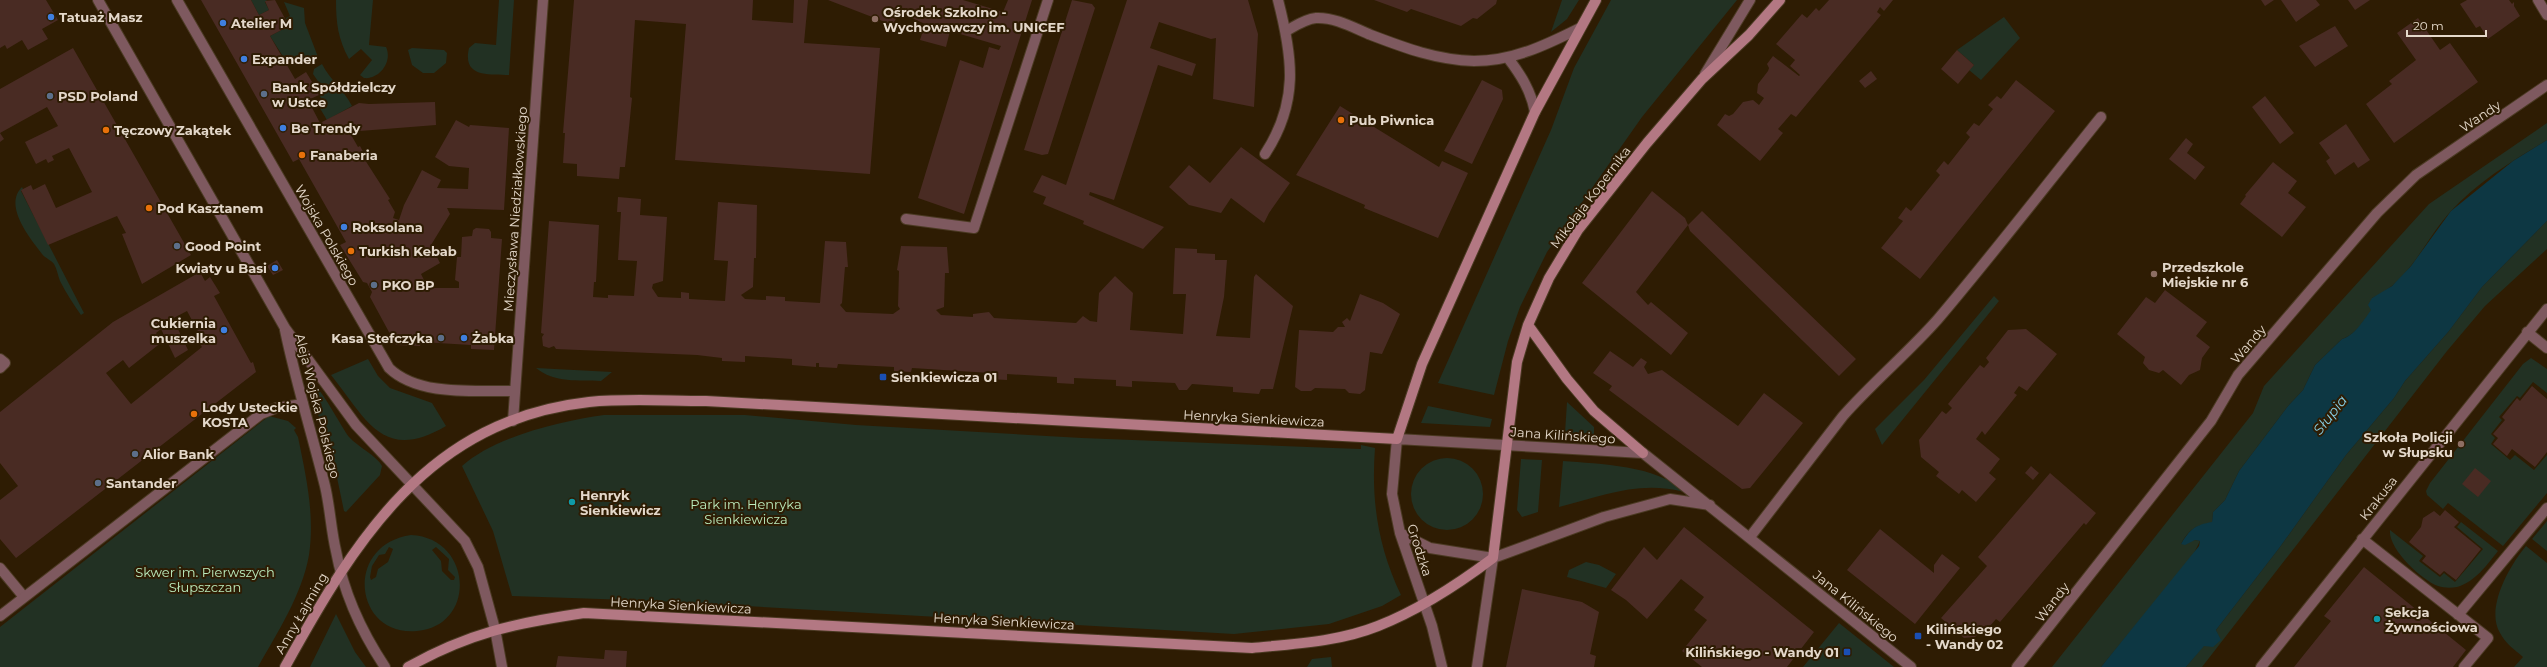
<svg xmlns="http://www.w3.org/2000/svg" width="2547" height="667" font-family="Montserrat,sans-serif">
<style>
.green{fill:#223123;fill-rule:evenodd}
.water{fill:#0d3743}
.building{fill:#492b23;fill-rule:evenodd}
.lines{fill:none;stroke-linecap:round;stroke-linejoin:round}
.service-casing{stroke:#4b3a23;stroke-width:12}
.minor-casing{stroke:#4b3a23;stroke-width:12}
.tertiary-casing{stroke:#4b3a23;stroke-width:12}
.secondary-casing{stroke:#4b3a23;stroke-width:12}
.service{stroke:#7e595f;stroke-width:10}
.minor{stroke:#7e595f;stroke-width:10}
.tertiary{stroke:#7e595f;stroke-width:10}
.secondary{stroke:#b37883;stroke-width:10}
.shop-dot{fill:#3f7fe0;stroke:#2e1c03;stroke-width:1.5}
.education-dot{fill:#8d6e63;stroke:#2e1c03;stroke-width:1.5}
.service-dot{fill:#5c6f8a;stroke:#2e1c03;stroke-width:1.5}
.food-dot{fill:#e8710a;stroke:#2e1c03;stroke-width:1.5}
.transit-dot{fill:#1a4fb4;stroke:#2e1c03;stroke-width:1.5}
.culture-dot{fill:#0f9aa8;stroke:#2e1c03;stroke-width:1.5}
.labels{text-anchor:middle;dominant-baseline:central;stroke-width:4;stroke-linejoin:round;paint-order:stroke}
.poi-label{font-size:13px;font-weight:bold;fill:#e4d8ca;stroke:#2e1c03;text-anchor:start}
.street-label{font-size:13px;fill:#e4d8ca;stroke:#2e1c03}
.park-label{font-size:13px;fill:#bbecbe;stroke:#2e1c03}
.water-label{font-size:14px;font-style:italic;fill:#87d0e7;stroke:#2e1c03}
</style>
<rect width="100%" height="100%" fill="#2e1c03"/>
<path class="green" d="M251,0H267L265,2L269,10L259,15Z
M336,0H373L369,45L386,47C393,62 379,80 364,78L360,75L372,60L361,49L349,59C338,39 336,23 336,0Z
M499,0H514L509,75C489,74 462,78 469,48L475,43L496,45Z
M1562,0H1579L1567,19L1551,32Z
M1611,0H1737L1642,117L1547,252L1520,307L1508,341L1494,395L1438,383L1551,130L1574,68Z
M284,2L304,8L305,23L318,57L293,66L287,56L284,58L270,36L289,26L286,18L290,16Z
M2004,17L2020,38L1981,80L1969,70L1974,65L1957,50Z
M412,48L444,50L447,53L446,63L434,73H423L412,65L408,50Z
M322,64C330,80 344,90 352,106L327,120L318,105L323,102L317,90L322,87L313,74L314,69Z
M2547,123V140C2514,160 2477,182 2451,211C2424,240 2411,281 2372,298C2372,302 2372,307 2371,311C2367,321 2352,336 2342,339L2315,365L2303,390L2288,406L2239,471L2225,500L2213,512L2212,523C2196,525 2189,529 2181,544L2195,540L2200,541L2192,557L2101,667H2052L2253,413L2264,386L2429,204Z
M22,187L23,189L21,191L84,313L81,315C74,305 66,293 60,281C58,276 57,269 54,264C51,260 45,258 42,254C30,238 3,206 22,187Z
M2547,221V249L2485,306L2447,351L2202,667H2186L2204,645L2220,640L2216,630L2280,547L2346,455L2394,398L2405,381L2449,331L2482,287Z
M1994,296L1999,301L1882,445L1875,429L1924,380Z
M2531,358L2547,369V393L2533,382L2520,398L2517,396L2499,417L2502,420L2491,434L2495,438L2491,444L2510,460L2515,455L2534,470L2547,455V493L2503,546L2448,503L2443,509L2427,495L2426,491L2430,483L2523,364Z
M368,359L378,376L390,388L432,403L446,426C383,463 367,420 331,375Z
M536,368L612,372L601,381C579,380 554,383 536,368Z
M312,383C322,389 340,425 349,437C358,447 377,456 382,466L380,475L346,512L344,511L330,444L308,390L307,385Z
M1567,402L1594,427V434L1565,433Z
M1428,406L1492,419L1490,427L1421,423Z
M604,415H745L856,425L1082,438L1333,448L1361,449V445L1375,448C1371,501 1378,547 1401,595L1382,606L1329,624L1234,634L659,601L512,596L493,531L462,466C495,436 562,421 604,415Z
M269,416L288,421L296,428L294,430L298,437C306,476 315,515 309,555C302,595 277,633 258,667H0V627Z
M1411 494a36 36 0 1 1 72 0a36 36 0 1 1-72 0Z
M1521,459L1542,460L1538,512L1522,517L1517,510Z
M1563,461C1599,464 1658,465 1684,492C1639,480 1603,496 1559,507Z
M2547,521V551L2532,539Z
M2461,522L2498,551C2487,565 2475,582 2457,587C2451,588 2444,588 2438,586C2422,580 2388,549 2390,530L2423,556L2419,561L2440,577L2444,573L2455,582L2483,549L2457,527Z
M411,535C473,538 477,626 417,631C354,637 343,545 411,535ZM389,547L393,549L388,562L378,569L376,577L371,580L370,577L372,566L379,555L385,554ZM436,547L449,559L448,570L455,577L454,580H451L442,571L441,561L432,550Z
M2526,546L2547,563V667H2514L2523,657C2515,650 2505,643 2500,633C2485,608 2510,565 2526,546Z
M1586,562L1599,565L1616,574L1606,588L1567,577L1569,570Z
M336,614L355,652L366,667H310Z
M1839,623L1894,667H1803Z
M1331,657L1332,667H1307L1312,659Z"/>
<path class="water" d="M2547,140V221L2482,287L2449,331L2405,381L2394,398L2346,455L2280,547L2216,630L2221,640L2213,647L2204,646L2186,667H2101L2199,546L2200,541L2195,540L2185,545L2181,544C2190,529 2195,525 2212,522L2213,512L2225,500L2239,471L2288,406L2303,390L2315,365L2342,339C2354,336 2364,320 2371,310L2368,305L2372,298L2392,286L2411,266L2451,211L2513,161Z"/>
<path class="building" d="M0,0H46L58,20L42,29L48,39L28,50L22,40L7,49L5,45L0,48Z
M201,0H251L259,15L269,10L265,1L275,0L289,26L270,36L295,79L306,72L317,90L319,95L308,100L320,123L359,103L369,104L435,102L436,125L360,131L346,126L344,131L350,133L358,147L360,146L367,159L365,160L390,199L388,200L395,212L393,218L399,220L404,205L422,170L441,180L437,188L468,189L469,168L449,166L435,157L456,120L469,127L470,125L509,128L504,210L447,208L450,214L431,245L440,263L421,274L426,284L432,288H459V282L455,280L457,257H461L462,237L472,236L473,230L476,228L489,229L491,232V238L502,239L494,350L471,349V345L421,342L420,346L396,345L370,297L372,292L367,283L363,282L340,245L346,242L299,159L293,162Z
M574,0H753L752,20L793,23L794,0H808L804,43L880,48L870,174L675,160L686,24L635,20L630,97L632,98L625,167H620L619,179L577,176V164L563,163L565,133H563Z
M828,0H963L1003,12L1008,0H1032L964,214L918,198L960,60L983,68L989,47L999,50L1001,46L950,31L946,47L920,40L925,24L903,14L899,12L893,25Z
M1072,0L1092,4L1095,8L1048,154L1042,155L1024,150Z
M1127,0H1248L1258,34L1254,107L1213,99L1216,38L1211,39L1159,22L1150,48L1196,64L1192,76L1158,65L1114,200L1090,192L1089,195L1164,227L1143,249L1083,224L1084,221L1043,204L1046,197L1033,192L1042,175L1066,185Z
M1374,0H1497L1496,4L1477,19L1473,18L1461,26L1411,9L1407,12Z
M1829,0H1893L1884,11L1880,7L1877,12L1881,15L1796,117L1791,114L1778,129L1783,133L1760,161L1717,125L1725,114L1729,116L1733,114L1743,102L1753,100L1759,105L1764,98L1757,93L1758,84L1768,71L1769,68L1767,64L1773,56L1799,76L1800,75L1790,66L1795,60L1776,44L1802,14L1807,18L1816,8L1819,11Z
M2261,0H2274L2265,6Z
M2281,0H2316L2320,5L2296,22Z
M2348,0H2370L2355,10Z
M2467,0H2509L2512,4L2514,2V6L2520,16L2488,39L2480,26L2476,28L2460,4Z
M2418,18L2440,50L2450,43L2478,82L2394,143L2366,104L2392,84L2389,81L2416,60L2397,33Z
M2335,26L2348,46L2315,67L2299,46Z
M73,48L191,255L142,284L122,234L126,233L117,216L48,245L21,190L31,185L33,190L45,184L56,208L92,192L69,148L52,156L54,160L48,163L46,159L36,164L25,142L58,126L47,107L0,133L4,139L0,142V89Z
M1957,50L1974,65L1958,84L1941,69Z
M1871,71L1877,79L1865,88L1859,81Z
M1482,80L1502,90L1503,99L1472,164L1444,151Z
M2016,80L2055,111L1920,279L1881,248L1903,221L1898,218L1906,207L1911,211L1940,175L1936,171L1944,161L1948,165L1970,137L1966,133L1974,123L1979,126L1993,109L1988,105L1997,96L2001,99Z
M2265,96L2294,133L2280,144L2252,107Z
M1340,106L1439,167L1442,161L1468,173L1438,238L1364,208L1365,205L1296,175Z
M2346,124L2370,160L2358,168L2354,162L2335,175L2326,161L2330,158L2319,143Z
M2186,138L2193,144L2187,153L2205,167L2195,180L2169,159Z
M1241,147L1290,183L1269,213L1264,223L1231,198L1221,213L1189,205L1169,187L1189,165L1210,183Z
M2273,162L2297,181L2288,193L2306,207L2282,237L2240,204L2246,196L2245,195Z
M1652,191L1685,218L1688,225L1636,292L1648,305L1651,302L1688,333L1671,355L1582,283Z
M618,197L641,199L640,215L667,217L663,281L653,284L652,288L658,297L681,298V292L689,293V299L725,301L728,261L714,260L718,202L757,205L756,258H754L753,287L741,295L745,299L766,300V296L785,297V301L820,303L825,241L846,242L848,267H845L842,303L840,305L846,312L893,314L900,309L898,306L899,271L897,270L901,246L947,247L949,273H945L944,307L936,310L941,315L973,317V314L989,312L994,318L1076,323L1083,316L1090,321L1097,322L1099,293L1115,276L1133,293L1130,330L1183,334L1186,294H1173L1175,248L1197,249V253L1215,254V260H1227L1224,297L1216,336L1250,338L1254,277L1256,274L1293,306L1273,389H1261L1259,394L1233,392V387L1192,384L1187,390H1179L1175,383L1132,381V387L1116,386V380L1074,378V384L1057,383V377L1007,374V380L990,379V373L912,368L911,372L894,371V367L838,364L837,368L819,367V363H816V367L792,365V359L745,356V362L722,361V358L697,355L556,349L554,346L549,348L543,346L542,337L544,334L541,333L549,221L599,225L596,282H594L593,297L608,298V295L634,296L637,261L618,260L621,212H617Z
M1702,211L1856,359L1839,376L1690,231L1688,225Z
M277,260L283,270L273,275L267,266Z
M200,272L205,281L210,277L220,293L214,296L251,363L253,362L256,372L16,558L0,539V500L18,486L0,463V412L113,322ZM187,311L200,335L195,338L202,347L131,404L106,373L123,360L129,368L162,342L156,333L161,329L175,358L188,350L177,327L166,322Z
M2165,290L2207,322L2196,336L2210,347L2202,358L2200,370L2189,375L2181,385L2163,370L2159,373L2149,370L2143,363L2145,357L2117,334L2146,297L2155,303Z
M1360,294L1383,303L1400,314L1382,354L1370,352L1365,390L1360,394L1349,393L1345,389L1315,388L1311,391H1301L1295,387L1299,330L1333,332L1338,327H1345L1342,322L1347,318L1350,321Z
M2026,329L2057,354L2027,391L2019,386L2014,393L2017,395L1985,435L1982,431L1976,439L2000,459L1989,473L1996,479L1976,502L1962,490L1959,494L1936,476L1939,472L1921,457L1919,440L1942,411L1946,414L1952,408L1948,404L1980,365L1984,368L1989,362L1986,358L2008,330Z
M1610,351L1633,367L1641,358L1647,362L1644,367L1648,374L1662,370L1738,426L1764,393L1803,423L1750,488L1742,489L1609,390L1612,386L1593,373Z
M2532,386L2547,399V452L2535,467L2512,449L2507,456L2493,444L2498,438L2493,434L2505,420L2502,417L2517,398L2520,401Z
M2031,466L2039,473L2033,480L2025,473Z
M2475,468L2491,481L2478,497L2462,484Z
M2050,473L2096,513L2086,525L2084,523L2000,622L1996,619L1990,626L1993,629L1986,636L1978,634L1975,637L1964,638L1941,618L1987,566L1978,557Z
M2445,510L2459,522L2454,527L2481,549L2456,580L2444,571L2440,575L2422,561L2426,556L2409,542L2421,527L2423,518L2434,511L2440,516Z
M1684,527L1814,632L1787,667H1702L1682,651L1707,620L1694,610L1704,597L1681,579L1647,619L1626,600L1611,590L1644,547L1657,560Z
M1880,529L1934,573V565L1942,554L1960,568L1915,624L1847,570Z
M2364,567L2466,650L2453,667H2294L2331,621L2324,616Z
M1522,589L1582,602L1599,612L1590,654L1596,656L1594,667H1506Z
M605,650L627,651L626,667H556L558,656L604,659Z"/>
<g class="lines">
<defs>
<path id="service" d="M1286,31C1295,26 1305,19 1316,18C1335,17 1354,28 1371,35C1405,48 1437,60 1474,61C1513,61 1546,45 1580,28
M1508,58C1521,75 1531,91 1535,112
M906,219L974,228L1048,0
M0,359L5,363L0,368
M1750,537L1843,416C1873,382 1908,353 1938,319C1994,253 2047,184 2101,117
M0,568L24,597"/>
<path id="minor" d="M177,0L389,368C419,397 476,390 515,391
M2538,0L2547,15
M1265,154C1299,102 1293,58 1278,0
M2527,332L2547,348
M513,421L543,0
M2362,539L2488,638L2464,667
M2458,615L2547,508
M0,616L261,414L276,408L303,404
M495,629L502,667
M2017,667L2211,421L2238,375L2377,213L2416,175L2547,85
M2261,667L2547,309"/>
<path id="tertiary" d="M98,0L285,328L356,425L465,541L478,567L495,629
M1705,74L1750,0
M285,330C296,383 312,434 325,486C330,507 331,530 336,551C344,595 361,631 385,667
M1400,533L1430,548L1493,558L1604,517L1670,499L1710,505
M1442,667L1432,626L1400,533L1392,494L1397,439L1643,453L1911,667
M1477,667L1493,558"/>
<path id="secondary" d="M1528,325L1567,379L1594,411L1643,453
M285,667C356,539 428,420 589,402C628,398 667,401 706,401L1397,439L1422,364L1535,112L1596,0
M408,667C469,633 515,623 584,613L1252,648C1293,644 1338,642 1378,626C1419,610 1457,585 1493,558L1517,362L1528,325L1549,278L1578,230L1647,143L1702,79L1749,35L1780,0"/>
</defs>
<use href="#service" class="service-casing"/>
<use href="#minor" class="minor-casing"/>
<use href="#tertiary" class="tertiary-casing"/>
<use href="#secondary" class="secondary-casing"/>
<use href="#service" class="service"/>
<use href="#minor" class="minor"/>
<use href="#tertiary" class="tertiary"/>
<use href="#secondary" class="secondary"/>
</g>
<g class="shop-dot">
<circle cx="51" cy="17" r="4"/>
<circle cx="223" cy="23" r="4"/>
<circle cx="244" cy="59" r="4"/>
<circle cx="283" cy="128" r="4"/>
<circle cx="344" cy="227" r="4"/>
<circle cx="275" cy="268" r="4"/>
<circle cx="224" cy="330" r="4"/>
<circle cx="464" cy="338" r="4"/>
</g>
<g class="education-dot">
<circle cx="875" cy="19" r="4"/>
<circle cx="2154" cy="274" r="4"/>
<circle cx="2461" cy="444" r="4"/>
</g>
<g class="service-dot">
<circle cx="264" cy="94" r="4"/>
<circle cx="50" cy="96" r="4"/>
<circle cx="177" cy="246" r="4"/>
<circle cx="374" cy="285" r="4"/>
<circle cx="441" cy="338" r="4"/>
<circle cx="135" cy="454" r="4"/>
<circle cx="98" cy="483" r="4"/>
</g>
<g class="food-dot">
<circle cx="1341" cy="120" r="4"/>
<circle cx="106" cy="130" r="4"/>
<circle cx="302" cy="155" r="4"/>
<circle cx="149" cy="208" r="4"/>
<circle cx="351" cy="251" r="4"/>
<circle cx="194" cy="414" r="4"/>
</g>
<g class="transit-dot">
<rect x="879" y="373" width="8" height="8" rx="2"/>
<rect x="1914" y="632" width="8" height="8" rx="2"/>
<rect x="1843" y="648" width="8" height="8" rx="2"/>
</g>
<g class="culture-dot">
<circle cx="572" cy="502" r="4"/>
<circle cx="2377" cy="619" r="4"/>
</g>
<g class="labels">
<g class="poi-label">
<text x="883" y="12">Ośrodek Szkolno -<tspan x="883" dy="15">Wychowawczy im. UNICEF</tspan></text>
<text x="59" y="17">Tatuaż Masz</text>
<text x="231" y="23">Atelier M</text>
<text x="252" y="59">Expander</text>
<text x="272" y="87">Bank Spółdzielczy<tspan x="272" dy="15">w Ustce</tspan></text>
<text x="58" y="96">PSD Poland</text>
<text x="1349" y="120">Pub Piwnica</text>
<text x="291" y="128">Be Trendy</text>
<text x="114" y="130">Tęczowy Zakątek</text>
<text x="310" y="155">Fanaberia</text>
<text x="157" y="208">Pod Kasztanem</text>
<text x="352" y="227">Roksolana</text>
<text x="185" y="246">Good Point</text>
<text x="359" y="251">Turkish Kebab</text>
<text x="2162" y="267">Przedszkole<tspan x="2162" dy="15">Miejskie nr 6</tspan></text>
<text x="267" y="268" text-anchor="end">Kwiaty u Basi</text>
<text x="382" y="285">PKO BP</text>
<text x="216" y="323" text-anchor="end">Cukiernia<tspan x="216" dy="15">muszelka</tspan></text>
<text x="433" y="338" text-anchor="end">Kasa Stefczyka</text>
<text x="472" y="338">Żabka</text>
<text x="891" y="377">Sienkiewicza 01</text>
<text x="202" y="407">Lody Usteckie<tspan x="202" dy="15">KOSTA</tspan></text>
<text x="2453" y="437" text-anchor="end">Szkoła Policji<tspan x="2453" dy="15">w Słupsku</tspan></text>
<text x="143" y="454">Alior Bank</text>
<text x="106" y="483">Santander</text>
<text x="580" y="495">Henryk<tspan x="580" dy="15">Sienkiewicz</tspan></text>
<text x="2385" y="612">Sekcja<tspan x="2385" dy="15">Żywnościowa</tspan></text>
<text x="1926" y="629">Kilińskiego<tspan x="1926" dy="15">- Wandy 02</tspan></text>
<text x="1839" y="652" text-anchor="end">Kilińskiego - Wandy 01</text>
</g>
<g class="street-label">
<text transform="translate(2480 116) rotate(-34)">Wandy</text>
<text transform="translate(1590 197) rotate(-53)">Mikołaja Kopernika</text>
<text transform="translate(515 209) rotate(-86)">Mieczysława Niedziałkowskiego</text>
<text transform="translate(327 235) rotate(60)">Wojska Polskiego</text>
<text transform="translate(2248 344) rotate(-49)">Wandy</text>
<text transform="translate(318 406) rotate(76)">Aleja Wojska Polskiego</text>
<text transform="translate(1254 418) rotate(3)">Henryka Sienkiewicza</text>
<text transform="translate(1563 435) rotate(4)">Jana Kilińskiego</text>
<text transform="translate(2378 498) rotate(-52)">Krakusa</text>
<text transform="translate(1420 550) rotate(72)">Grodzka</text>
<text transform="translate(2052 602) rotate(-52)">Wandy</text>
<text transform="translate(681 605) rotate(3)">Henryka Sienkiewicza</text>
<text transform="translate(1856 606) rotate(39)">Jana Kilińskiego</text>
<text transform="translate(301 613) rotate(-60)">Anny Łajming</text>
<text transform="translate(1004 621) rotate(3)">Henryka Sienkiewicza</text>
</g>
<g class="park-label">
<text x="746" y="504">Park im. Henryka<tspan x="746" dy="15">Sienkiewicza</tspan></text>
<text x="205" y="572">Skwer im. Pierwszych<tspan x="205" dy="15">Słupszczan</tspan></text>
</g>
<g class="water-label">
<text transform="translate(2330 415) rotate(-52)">Słupia</text>
</g>
</g>
<path d="M2407 30v6h79v-6" fill="none" stroke="#e4d8ca" stroke-width="2"/>
<text x="2413" y="30" font-size="12" fill="#e4d8ca" stroke="#2e1c03" stroke-width="3" paint-order="stroke">20 m</text>
</svg>
